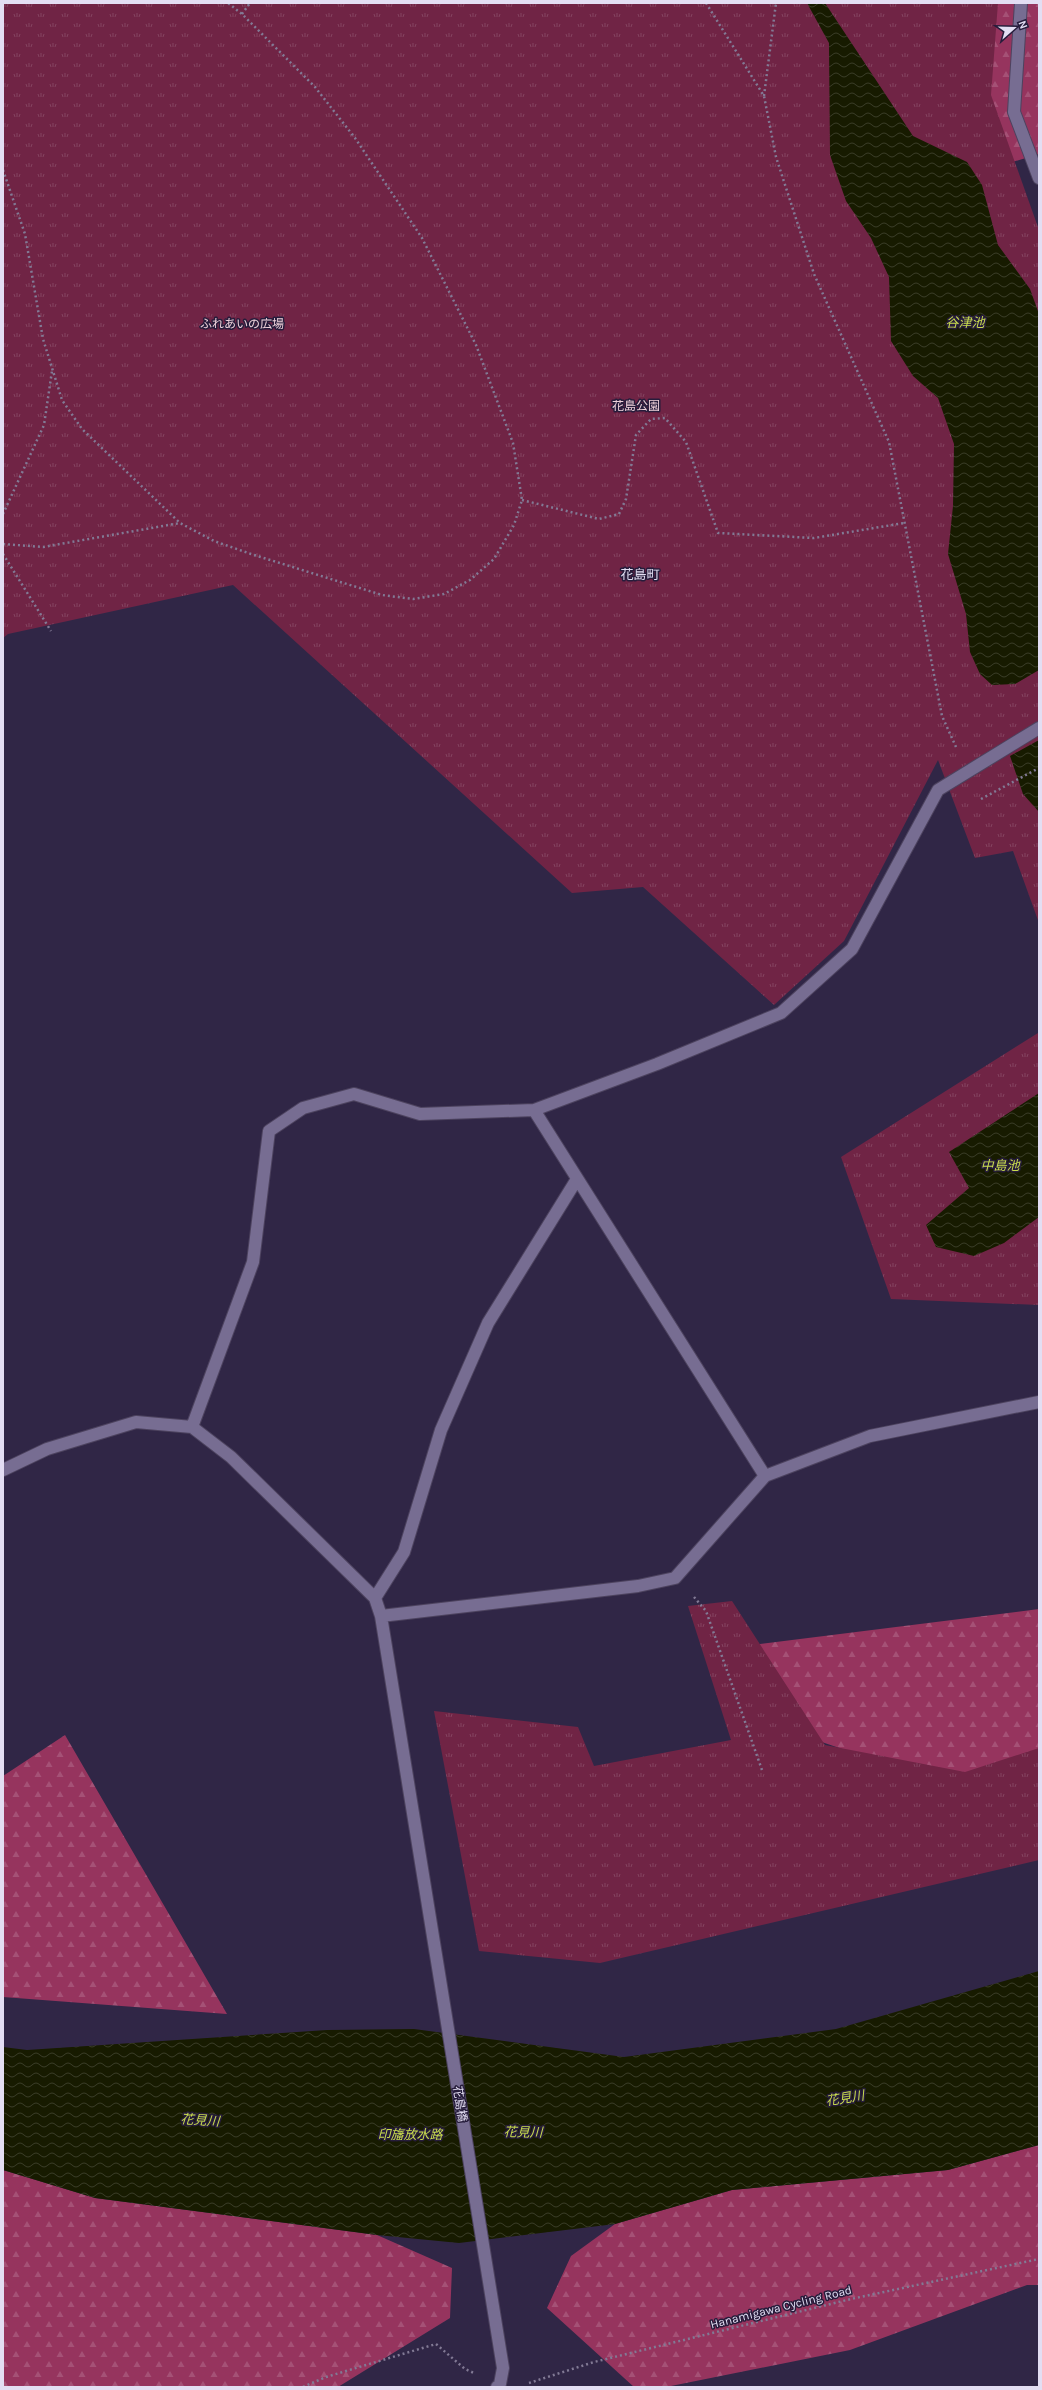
<svg xmlns="http://www.w3.org/2000/svg" width="1042" height="2390" font-family="Karla,'Noto Sans JP',sans-serif">
<style>
.forest{fill:url(#forest-firs)}
.park{fill:url(#park-tufts)}
.water{fill:url(#water-waves)}
.lines{fill:none;stroke-linecap:round;stroke-linejoin:round}
.minor-casing{stroke:#4d435f;stroke-width:14}
.path{stroke:#827a95;stroke-width:2.5;stroke-dasharray:2 3;stroke-linecap:butt}
.minor{stroke:#776d92;stroke-width:12}
.labels{text-anchor:middle;dominant-baseline:central;stroke-width:3;stroke-linejoin:round;paint-order:stroke}
.park-label{font-size:12px;fill:#efd2db;stroke:#261c3b}
.street-label{font-size:12px;fill:#e3def3;stroke:#261c3b}
.water-label{font-size:13px;font-style:italic;fill:#cade4e;stroke:#261c3b}
.neighbourhood-label{font-size:13px;fill:#e3def3;stroke:#261c3b}
</style>
<defs>
<pattern id="forest-firs" width="22" height="20" patternUnits="userSpaceOnUse"><rect width="22" height="20" fill="#96345e"/><path d="M5 1l3.5 6h-7zM16 11l3.5 6h-7z" fill="#a55176"/></pattern>
<pattern id="park-tufts" width="24" height="20" patternUnits="userSpaceOnUse"><rect width="24" height="20" fill="#702445"/><path d="M3 7l-1-3M5 7V3M7 7l1-3M15 17l-1-3M17 17v-4M19 17l1-3" fill="none" stroke="#844360"/></pattern>
<pattern id="water-waves" width="16" height="10" patternUnits="userSpaceOnUse"><rect width="16" height="10" fill="#171b00"/><path d="M0 5q4-4 8 0t8 0" fill="none" stroke="#393c26"/></pattern>
</defs>
<rect width="100%" height="100%" fill="#302646"/>
<path class="forest" d="M905,3H1039V154L1006,164Z
M1039,1609V1776L982,1797L781,1728L744,1646Z
M65,1735L227,2014L3,1997V1776Z
M1039,2145V2285H1027L850,2350L666,2387H634L547,2308L571,2256L615,2224L732,2190L948,2170Z
M3,2170L95,2198L377,2235L452,2268L450,2318L338,2387H3Z"/>
<path class="park" d="M3,3H998L991,95L1039,230V923L1013,851L975,858L938,760L844,941L774,1005L643,887L572,893L233,585L8,634L3,638Z
M1039,1019V1305L891,1299L841,1157L1038,1033Z
M732,1601L825,1745L965,1772L1039,1748V1860L600,1963L479,1951L434,1711L578,1727L594,1766L731,1740L688,1606Z"/>
<path class="water" d="M807,3H825L913,136L967,162L982,185L998,245L1030,289L1039,314V670L1015,684L992,685L980,674L970,652L966,614L948,554L953,506L954,444L938,398L913,376L891,341L889,277L871,238L846,201L830,155L829,43Z
M1039,740V812L1023,794L1010,756Z
M1039,1093V1217L1004,1243L974,1256L936,1247L926,1225L969,1188L949,1152Z
M1039,1971V2145L948,2170L732,2190L615,2224L459,2243L377,2235L95,2198L3,2170V2047L27,2050L327,2030L414,2029L624,2057L836,2029Z"/>
<g class="lines">
<defs>
<path id="minor" d="M1021,3L1014,112L1039,178
M534,1110L765,1476
M192,1427L253,1262L269,1131L303,1108L354,1094L420,1114L534,1110L657,1064L781,1013L852,949L938,790L1039,728
M3,1470L47,1449L136,1422L192,1427L231,1457L375,1598L381,1616L503,2368L500,2384L497,2387
M375,1598L404,1552L441,1430L488,1323L577,1179
M381,1616L638,1586L675,1578L765,1476L870,1436L1039,1402"/>
</defs>
<use href="#minor" class="minor-casing"/>
<path class="path" d="M706,3L764,96L776,157L814,274L889,442L942,716L956,747
M242,14L250,3
M764,96L776,3
M3,170L25,234L43,339L62,400L82,429L180,523L214,541L251,554L382,595L413,599L444,594L470,580L494,559L514,525L522,500L513,443L476,345L422,238L355,138L315,87L242,14L228,3
M522,500L599,519L619,514L626,499L636,435L651,419L665,418L686,442L718,533L814,538L904,523
M3,514L44,425L52,371
M3,544L43,547L180,523
M3,554L51,631
M981,799L1039,768
M694,1597L706,1611L762,1770
M529,2383L594,2362L851,2299L1039,2259
M303,2387L326,2377L436,2344L465,2369L474,2373"/>
<use href="#minor" class="minor"/>
</g>
<g class="labels">
<g class="park-label">
<text x="242" y="324">ふれあいの広場</text>
<text x="636" y="406">花島公園</text>
</g>
<g class="street-label">
<text transform="translate(460 2104) rotate(81)">花島橋</text>
<text transform="translate(781 2307) rotate(-14)">Hanamigawa Cycling Road</text>
</g>
<g class="water-label">
<text x="965" y="322">谷津池</text>
<text x="1000" y="1165">中島池</text>
<text transform="translate(845 2098) rotate(-9)">花見川</text>
<text transform="translate(200 2120) rotate(4)">花見川</text>
<text transform="translate(523 2132) rotate(1)">花見川</text>
<text x="410" y="2134">印旛放水路</text>
</g>
<g class="neighbourhood-label">
<text x="640" y="574">花島町</text>
</g>
</g>
<rect width="1042" height="2390" fill="none" stroke="#e3def3" stroke-width="8"/>
<g transform="translate(1014 28) rotate(70)" stroke="#261c3b" stroke-width="3" paint-order="stroke">
<path d="M0-3L7 15L0 10L-7 15Z" fill="#e3def3"/>
<text y="-6" font-size="11" font-weight="bold" text-anchor="middle" fill="#e3def3">N</text>
</g>
</svg>
